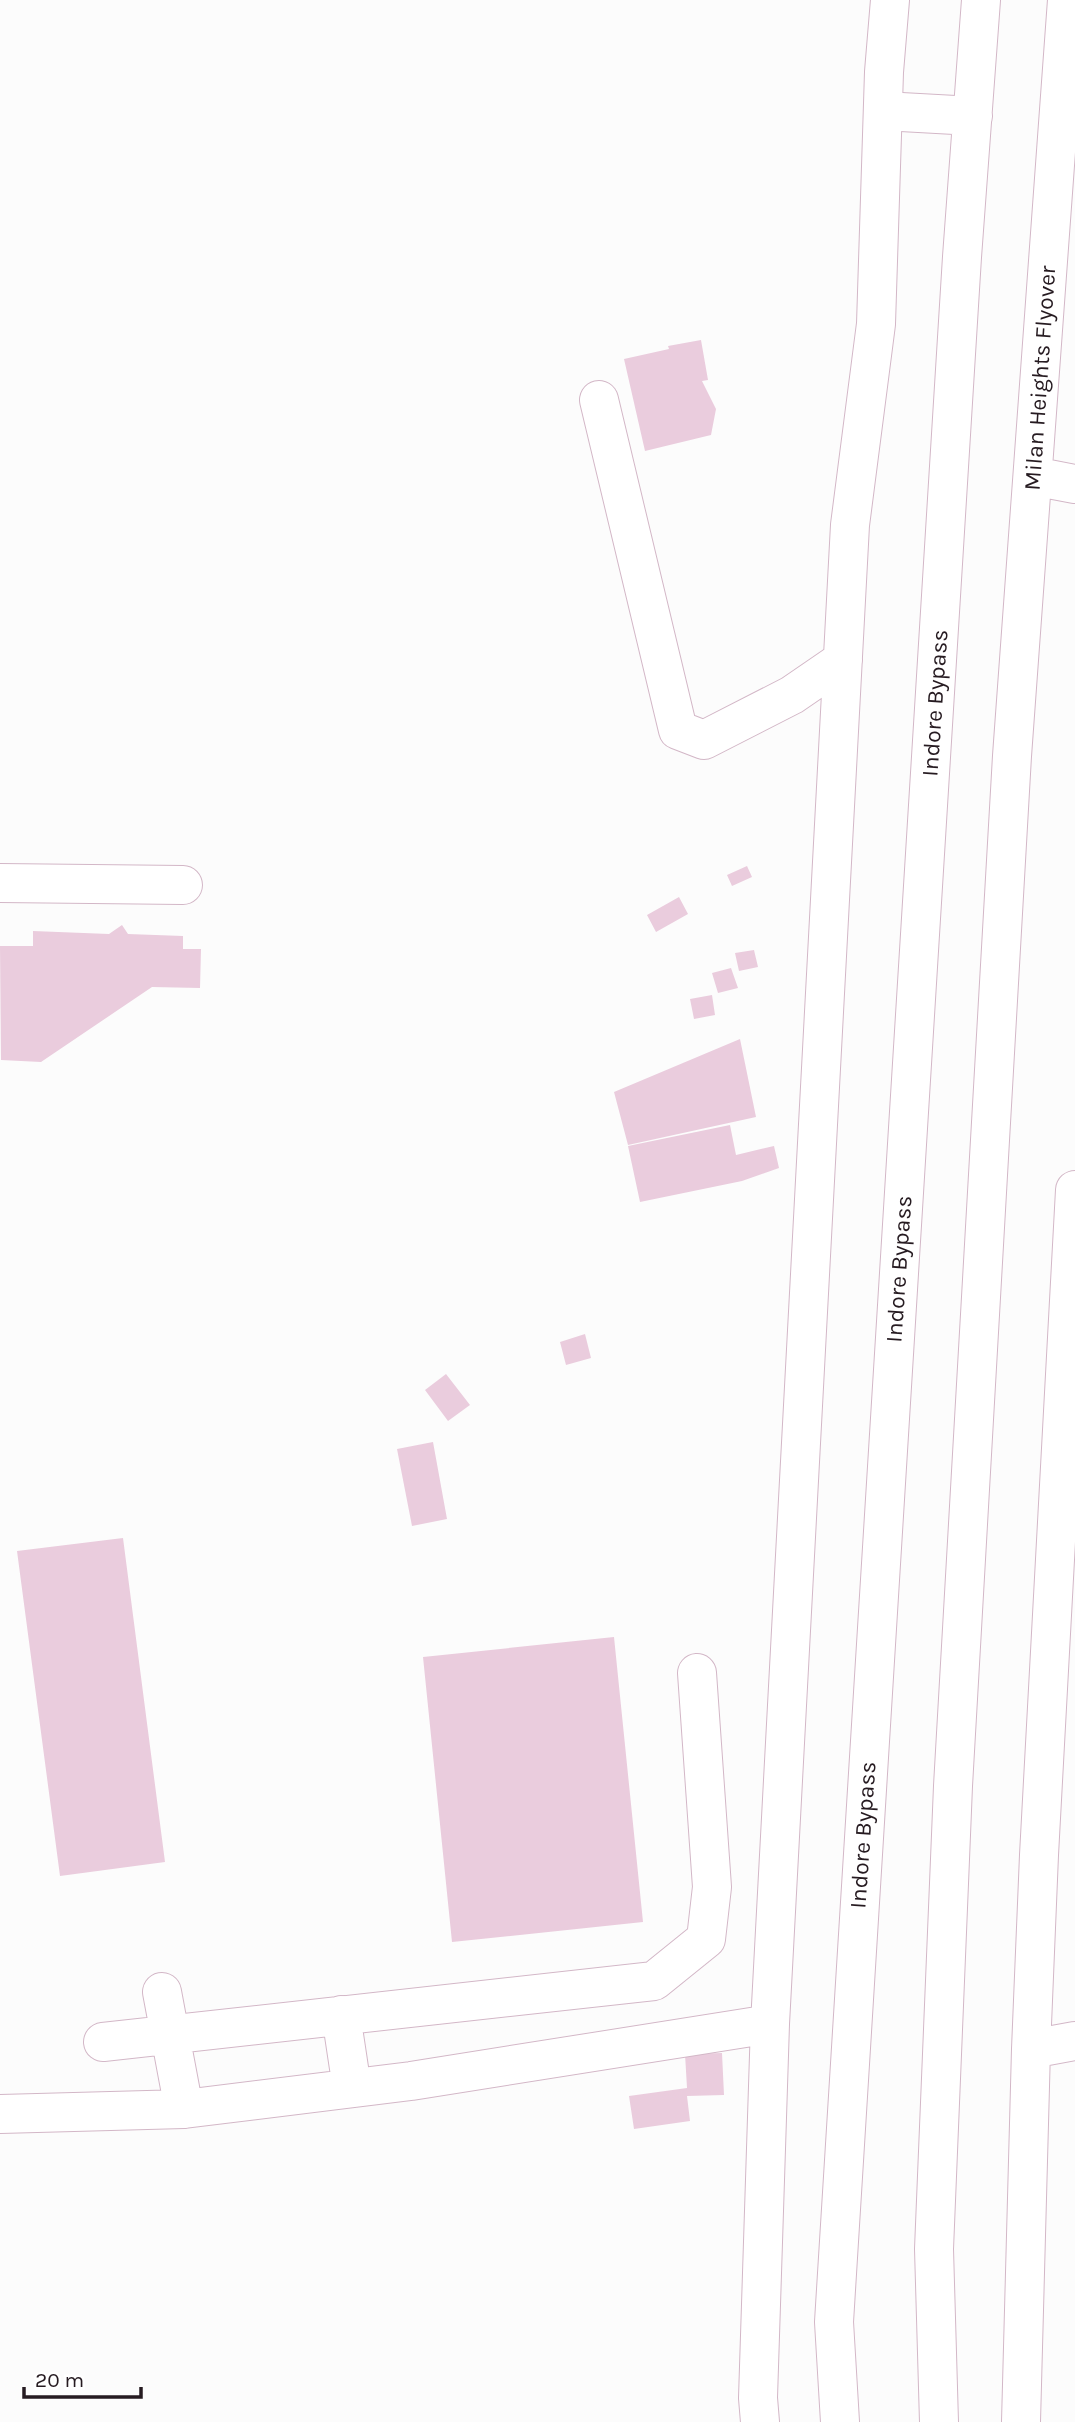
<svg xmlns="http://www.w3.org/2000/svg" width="1075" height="2422" font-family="Karla,sans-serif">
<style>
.building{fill:#eaccdd}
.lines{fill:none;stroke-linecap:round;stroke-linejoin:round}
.minor-casing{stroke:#d3b7c7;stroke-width:40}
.highway-casing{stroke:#d3b7c7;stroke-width:40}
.minor{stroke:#fff;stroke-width:38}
.highway{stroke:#fff;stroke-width:38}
.labels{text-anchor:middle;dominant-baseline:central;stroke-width:5;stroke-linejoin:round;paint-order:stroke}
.street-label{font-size:23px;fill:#261b21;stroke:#fff}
</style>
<rect width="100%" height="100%" fill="#fcfcfc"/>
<path class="building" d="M701,340L708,380L702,381L716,409L711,435L645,451L624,359L669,349L668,346Z
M747,866L752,877L732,886L727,875Z
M679,897L688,914L656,932L647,915Z
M122,925L128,934L183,936V949H201L200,988L152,987L41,1062L1,1060L0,946H33V931L109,934Z
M754,950L758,967L739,971L735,953Z
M731,968L738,988L718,993L712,973Z
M712,995L715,1015L694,1019L690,999Z
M740,1039L756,1117L628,1145L614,1092Z
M730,1125L736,1155L774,1146L779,1168L742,1181L640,1202L628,1146Z
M585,1334L591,1358L566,1365L560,1342Z
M446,1374L470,1405L448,1421L425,1390Z
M433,1442L447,1519L412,1526L397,1449Z
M123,1538L165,1862L60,1876L17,1551Z
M614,1637L643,1922L452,1942L423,1657Z
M722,2053L724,2095L687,2096L690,2121L634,2129L629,2096L687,2088L685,2054Z"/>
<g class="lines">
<defs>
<path id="minor" d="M599,400L678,730L704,740L792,695L843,660
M0,883L183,885
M162,1992L184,2109
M341,2015L352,2088
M103,2042L654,1981L706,1939L712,1887L697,1673
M1031,2049L1075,2041
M0,2114L184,2109L411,2081L770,2024
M760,2422L758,2398L770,2024L850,525L876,324L884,72L890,0
M1021,2422L1031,2049L1039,1855L1075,1190"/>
<path id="highway" d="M883,111L973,116
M1033,476L1075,484
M840,2422L834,2322L962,257L981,0
M939,2422L934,2249L953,1786L1012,756L1067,0"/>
</defs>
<use href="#minor" class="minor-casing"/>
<use href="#highway" class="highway-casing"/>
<use href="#minor" class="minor"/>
<use href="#highway" class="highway"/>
</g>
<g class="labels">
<g class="street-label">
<text transform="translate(1040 378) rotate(-86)">Milan Heights Flyover</text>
<text transform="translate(935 703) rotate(-86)">Indore Bypass</text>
<text transform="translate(899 1269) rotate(-86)">Indore Bypass</text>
<text transform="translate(863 1835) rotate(-86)">Indore Bypass</text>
</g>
</g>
<path d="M24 2387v10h117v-10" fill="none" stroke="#261b21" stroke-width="3.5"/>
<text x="35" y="2387" font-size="21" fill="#261b21" stroke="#ffffff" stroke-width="5" paint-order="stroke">20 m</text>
</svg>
